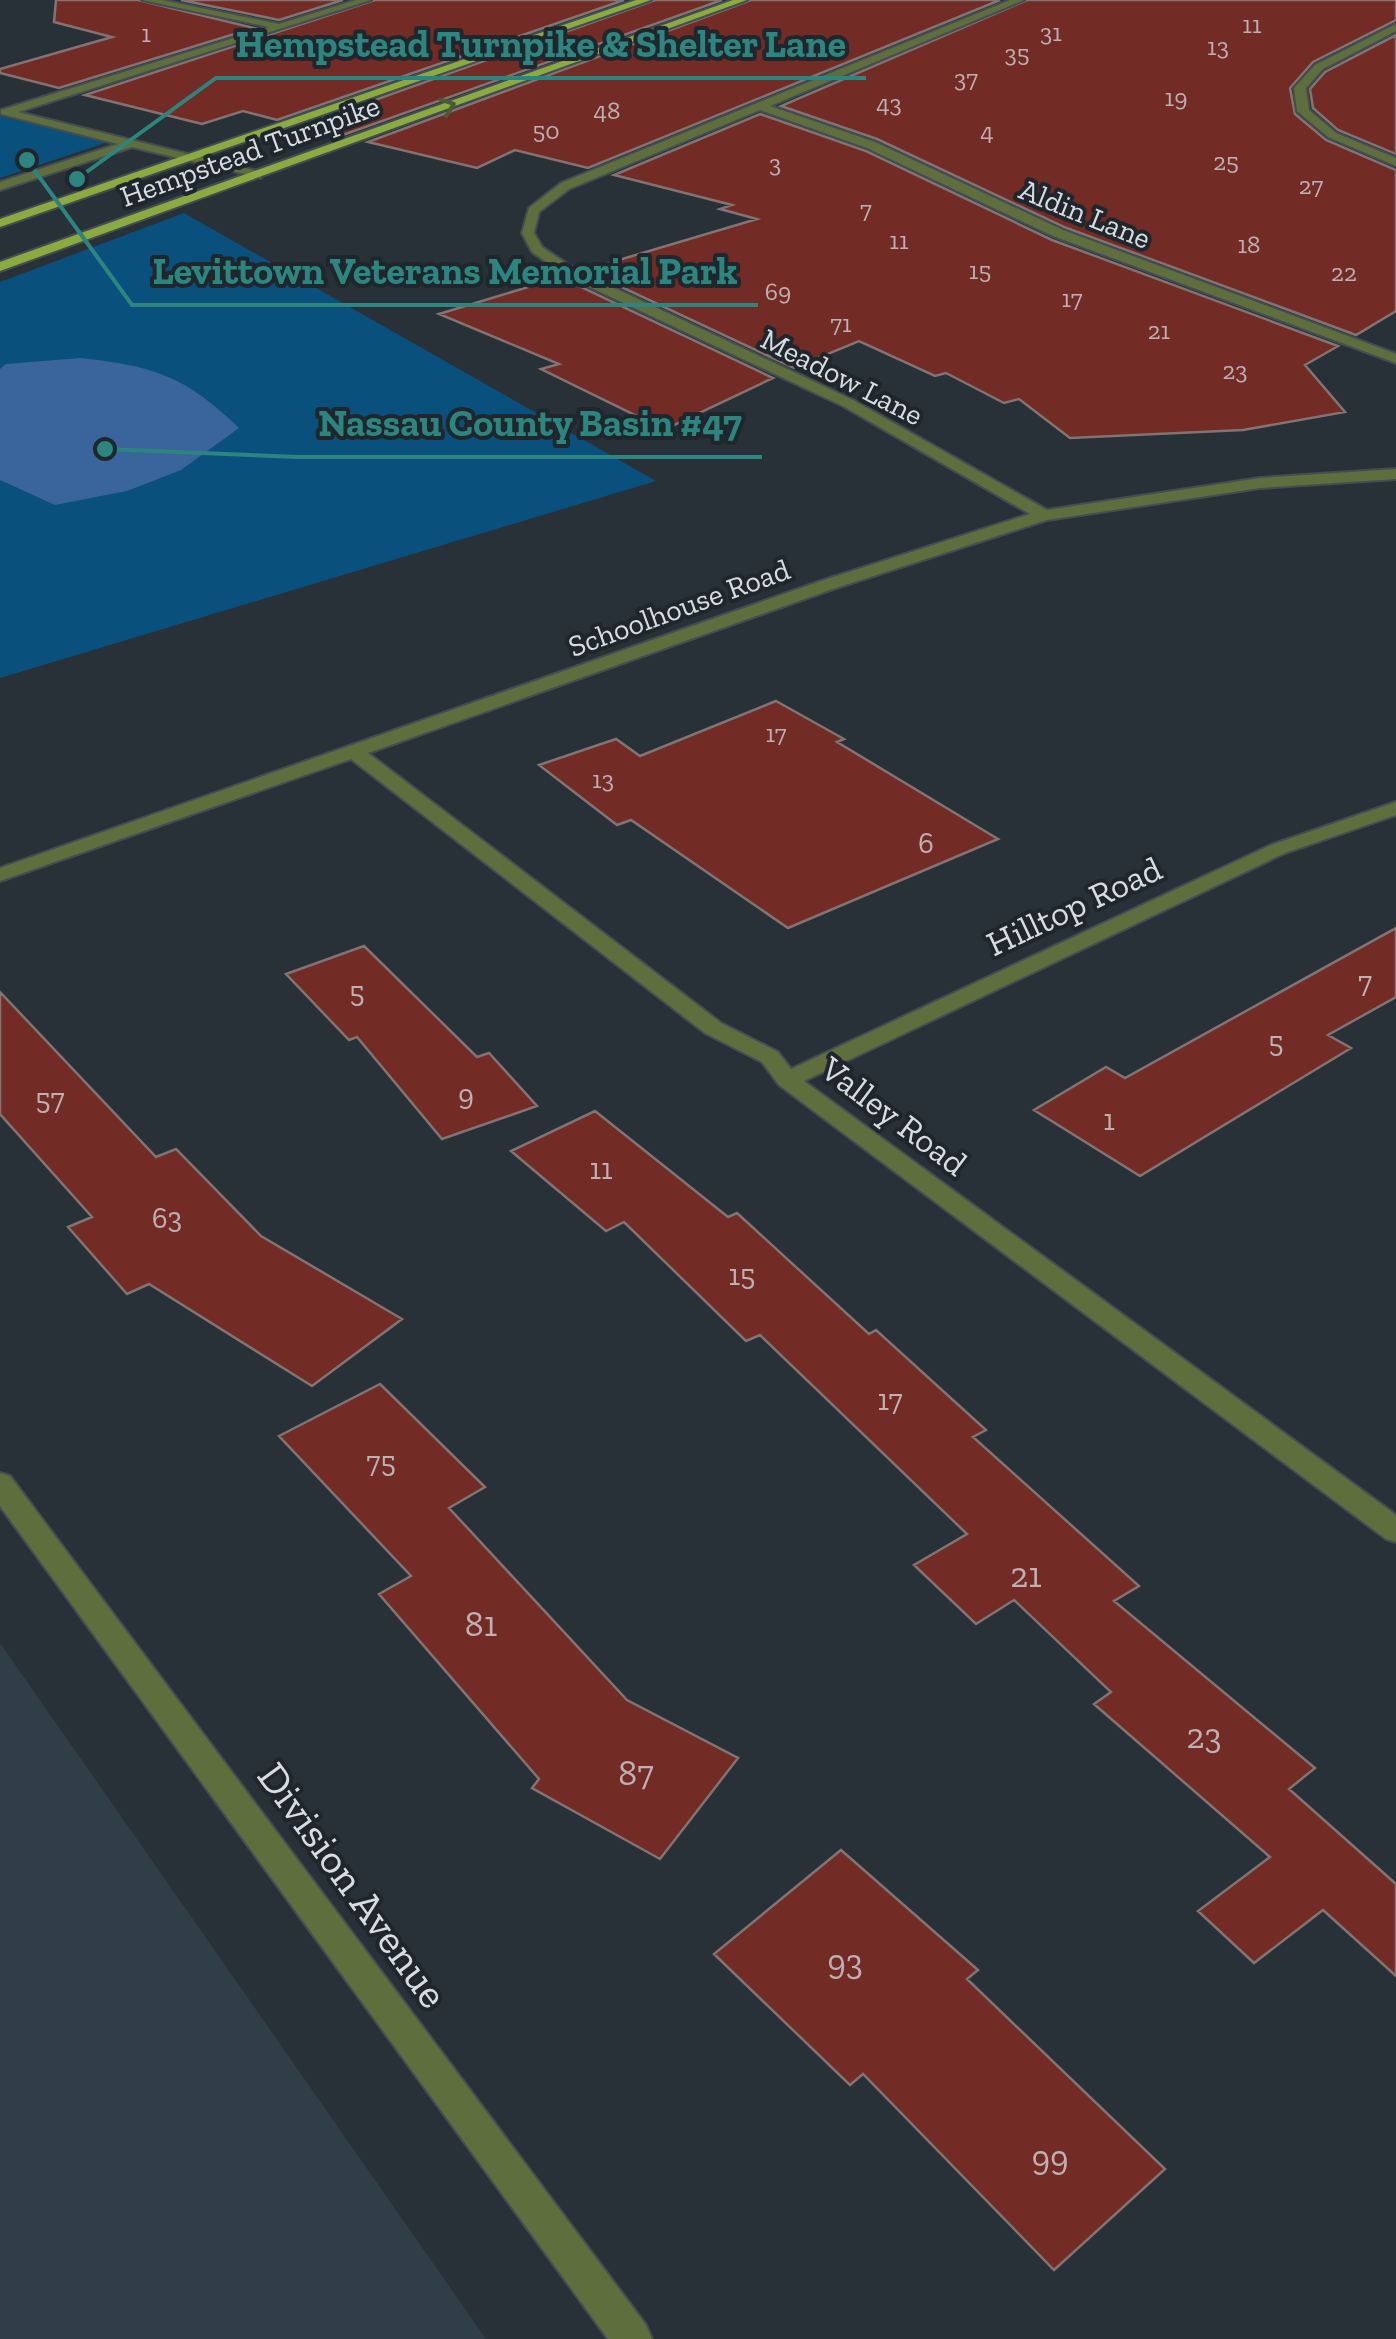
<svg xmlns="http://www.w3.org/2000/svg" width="1396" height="2339" font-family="'Zilla Slab',serif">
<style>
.built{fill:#303e48}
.green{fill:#0a507c}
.water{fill:#39649c}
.building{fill:#722b25;stroke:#817472;stroke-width:2.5}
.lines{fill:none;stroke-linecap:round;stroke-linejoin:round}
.minor-casing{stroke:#444d53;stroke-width:4}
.major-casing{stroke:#444d53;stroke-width:4}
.minor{fill:#5e6e3d;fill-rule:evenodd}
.major{fill:#8baa40;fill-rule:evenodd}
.oneway{stroke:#4a5b35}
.labels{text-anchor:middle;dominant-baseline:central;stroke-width:8;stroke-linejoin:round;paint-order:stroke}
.far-number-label{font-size:25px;fill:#beb0b3}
.far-street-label{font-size:30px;fill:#d8dde2;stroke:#1f272d}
.number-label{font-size:30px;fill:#beb0b3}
.street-label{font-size:35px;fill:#d8dde2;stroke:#1f272d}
.near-number-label{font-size:35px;fill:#beb0b3}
.near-street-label{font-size:42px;fill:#d8dde2;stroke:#1f272d}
.leader{fill:none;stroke:#2d857f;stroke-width:4}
.callout-dot{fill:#2d857f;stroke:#1f272d;stroke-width:4}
.callout-label{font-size:38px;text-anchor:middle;font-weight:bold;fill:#2d857f;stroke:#1f272d;stroke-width:8;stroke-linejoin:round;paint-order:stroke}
</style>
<rect width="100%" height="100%" fill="#283138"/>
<path class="built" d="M0,1643L486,2339H0Z"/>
<path class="green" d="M0,116L108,142L0,178Z
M184,213L656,481L0,678V282Z"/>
<path class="water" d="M80,358C154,366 185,376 239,428L181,470L127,491L55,505L0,480V369L6,364Z"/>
<path class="building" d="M56,0H138L254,28L59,88L0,73V69L112,37L54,22Z
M181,0H343L279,20Z
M375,0H624L277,120L243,111L202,124L85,95Z
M655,0H722L343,135L302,126Z
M751,0H1000L588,168L515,150L477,168L368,142Z
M1027,0H1396V20L1313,62L1290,88L1295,114L1326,140L1396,170V311L1356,335L1064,227L877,139L781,106Z
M1396,35V154L1338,130L1313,108L1310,89L1325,72Z
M760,114L866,151L1052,240L1338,346L1305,365L1345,412L1243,430L1070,438L1019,399L1004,403L946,373L935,376L859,341L794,368L585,270L757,219L720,209L732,205L614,175Z
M561,277L564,279L773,378L670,427L637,416L541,369L559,364L439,314Z
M776,701L844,739L837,742L998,839L788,928L631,820L617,825L539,765L616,739L640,756Z
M1396,928V997L1328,1035L1351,1048L1140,1176L1034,1110L1106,1067L1125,1078Z
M364,946L477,1057L489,1053L537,1106L442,1139L357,1037L349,1040L286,974Z
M0,992L156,1157L176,1149L261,1236L402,1319L312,1386L149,1284L127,1294L68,1227L92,1217L0,1114Z
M595,1111L728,1217L737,1213L869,1334L876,1330L986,1430L973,1437L1139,1586L1114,1601L1315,1768L1289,1789L1396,1884V1976L1323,1910L1254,1963L1198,1911L1270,1857L1094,1704L1111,1692L1014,1600L976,1624L914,1565L967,1534L760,1335L746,1341L624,1222L606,1231L511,1151Z
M380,1384L485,1487L449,1508L627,1700L738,1758L660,1859L532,1788L539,1779L379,1594L411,1576L279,1436Z
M841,1850L978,1970L967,1979L1165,2169L1054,2270L863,2074L850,2085L714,1954Z"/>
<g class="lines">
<defs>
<path id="minor" d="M142,0H162L279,24L356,0H371L18,112L261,172V178L132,147L0,190V182L118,144L1,114V110L269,27Z
M1010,0H1024L770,106L875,142L1063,230L1396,354V363L1053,236L867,148L760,110L569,189L539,212L534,233L542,247L576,270L853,400L1047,510L1260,478L1396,469V479L1260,488L1047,520L833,589L368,753L721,1023L778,1052L791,1069L1271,845L1396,802V815L1285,853L804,1081L1396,1515V1542L1386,1539L779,1085L762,1062L705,1033L351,759L0,881V868L821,581L1030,514L843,406L566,276L532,252L522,233L529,208L561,183Z
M1396,24V31L1323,69L1306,88L1309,110L1336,133L1396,158V166L1328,137L1297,111L1294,88L1315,65Z
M0,1473L10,1476L646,2325L652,2339H608L0,1506Z"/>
<path id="major" d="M636,0H651L0,227V219Z
M733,0H747L0,271V262Z"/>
</defs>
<use href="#minor" class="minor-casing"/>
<use href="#major" class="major-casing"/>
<use href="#minor" class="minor"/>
<use href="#major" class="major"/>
</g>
<defs><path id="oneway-chevron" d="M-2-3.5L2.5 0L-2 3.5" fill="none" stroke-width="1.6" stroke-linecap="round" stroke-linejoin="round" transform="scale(2.5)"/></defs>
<use class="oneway" href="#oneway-chevron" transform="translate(448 106) rotate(-20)"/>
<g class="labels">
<g class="far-number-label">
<text x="1252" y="24">11</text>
<text x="1051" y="32">31</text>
<text x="146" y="33">1</text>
<text x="1218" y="46">13</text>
<text x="1017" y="53">35</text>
<text x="966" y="78">37</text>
<text x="1176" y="97">19</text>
<text x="889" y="103">43</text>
<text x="607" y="110">48</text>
<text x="546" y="130">50</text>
<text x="987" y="131">4</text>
<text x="1226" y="161">25</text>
<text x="775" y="163">3</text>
<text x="1311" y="185">27</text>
<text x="866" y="209">7</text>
<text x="899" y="240">11</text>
<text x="1249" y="244">18</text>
<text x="980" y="270">15</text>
<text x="1344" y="272">22</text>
<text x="778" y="291">69</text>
<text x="1072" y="298">17</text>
<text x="841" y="323">71</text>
<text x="1159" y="330">21</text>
<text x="1235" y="370">23</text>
<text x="776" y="733">17</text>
<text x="603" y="779">13</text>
</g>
<g class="far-street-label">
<text transform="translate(250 151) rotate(-20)">Hempstead Turnpike</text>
<text transform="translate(1085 214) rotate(22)">Aldin Lane</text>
<text transform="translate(842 377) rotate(27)">Meadow Lane</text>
<text transform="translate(679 608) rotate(-20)">Schoolhouse Road</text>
</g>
<g class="number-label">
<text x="926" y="843">6</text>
<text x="1365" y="982">7</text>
<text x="357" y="992">5</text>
<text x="1276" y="1042">5</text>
<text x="466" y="1095">9</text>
<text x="50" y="1099">57</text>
<text x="1109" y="1120">1</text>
<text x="601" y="1169">11</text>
<text x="167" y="1218">63</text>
<text x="742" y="1275">15</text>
<text x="890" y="1400">17</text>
<text x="381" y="1462">75</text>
</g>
<g class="street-label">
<text transform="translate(1074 906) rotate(-25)">Hilltop Road</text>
<text transform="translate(894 1116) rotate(37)">Valley Road</text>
</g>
<g class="near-number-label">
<text x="1026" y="1575">21</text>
<text x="481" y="1624">81</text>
<text x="1204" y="1736">23</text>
<text x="636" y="1773">87</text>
<text x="845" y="1962">93</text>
<text x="1050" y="2158">99</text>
</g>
<g class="near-street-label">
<text transform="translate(353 1885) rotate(54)">Division Avenue</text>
</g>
</g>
<path class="leader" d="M77 179L216 78H866M27 160L132 305H758M105 449L298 457H762"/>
<g class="callout-dot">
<circle cx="77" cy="179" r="10"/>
<circle cx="27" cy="160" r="10"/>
<circle cx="105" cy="449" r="10"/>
</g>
<g class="callout-label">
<text x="541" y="57">Hempstead Turnpike &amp; Shelter Lane</text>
<text x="445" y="284">Levittown Veterans Memorial Park</text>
<text x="530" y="436">Nassau County Basin #47</text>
</g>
</svg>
